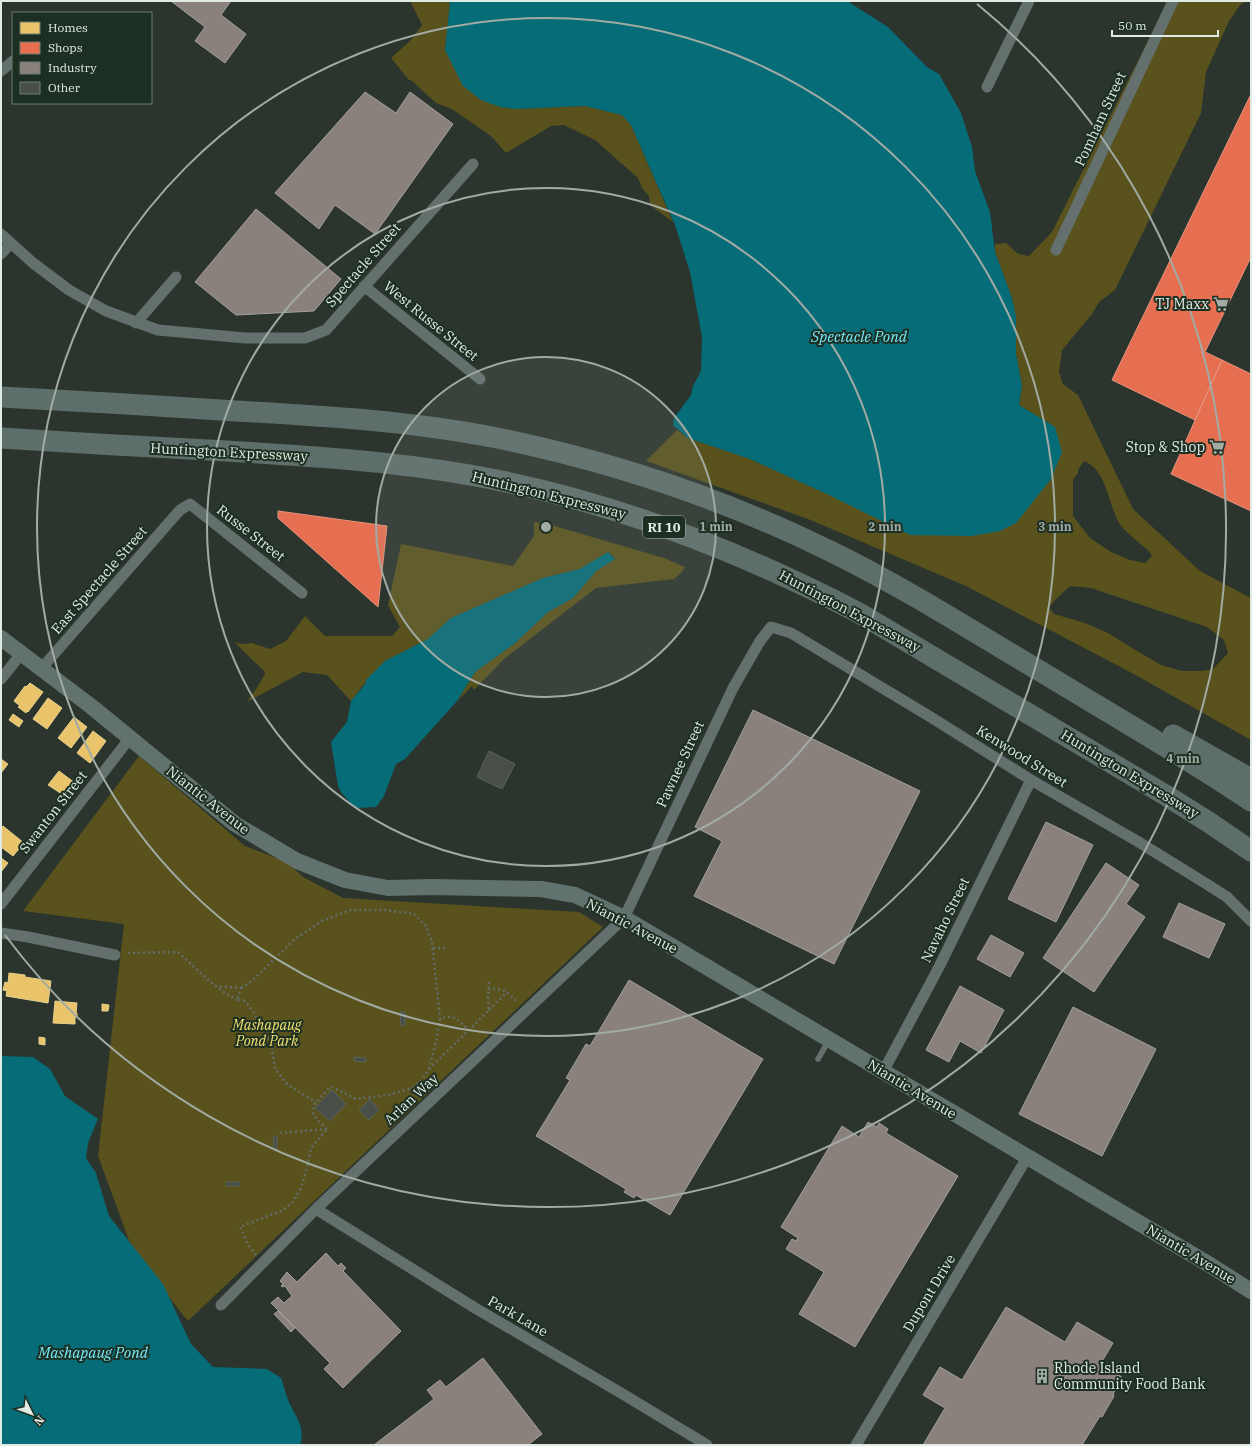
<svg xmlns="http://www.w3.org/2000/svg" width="1252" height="1446" font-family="'IBM Plex Serif',serif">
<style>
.green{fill:#59521d;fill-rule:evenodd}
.water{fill:#066c77}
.homes{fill:#e9c46a;stroke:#e6d08e}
.shops{fill:#e76f51;stroke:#e5947d}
.industry{fill:#8a817c;stroke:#a4a19b}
.building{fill:#484e48;stroke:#5c635c}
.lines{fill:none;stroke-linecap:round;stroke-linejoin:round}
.path{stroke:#626d6a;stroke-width:2.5;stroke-dasharray:2 3;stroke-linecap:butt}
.lane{stroke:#63706e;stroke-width:5.5}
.street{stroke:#63706e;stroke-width:11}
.secondary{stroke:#62736f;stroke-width:16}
.highway{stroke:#5e6e6a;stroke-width:21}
.ring{fill:none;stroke:#a1aba4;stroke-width:2}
.labels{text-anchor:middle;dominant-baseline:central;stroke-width:4;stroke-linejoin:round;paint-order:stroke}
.shield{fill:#1d2f23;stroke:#a6b3a9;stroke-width:1}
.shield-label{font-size:13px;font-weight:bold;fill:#e0ebe3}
.street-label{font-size:14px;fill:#e0ebe3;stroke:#1d2f23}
.poi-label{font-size:14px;fill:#e0ebe3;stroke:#1d2f23;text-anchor:end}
.park-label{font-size:14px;font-style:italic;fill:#f4e16e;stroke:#1d2f23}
.water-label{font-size:15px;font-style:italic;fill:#74ebfd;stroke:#1d2f23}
.centre{fill:#a1aba4;stroke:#1d2f23;stroke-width:2}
.ring-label{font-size:12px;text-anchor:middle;font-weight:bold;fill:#a1aba4;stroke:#1d2f23;stroke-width:4;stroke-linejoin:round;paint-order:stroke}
</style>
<rect width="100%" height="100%" fill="#2b352e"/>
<path class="green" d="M410,1H448L450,3L445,50L500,107L516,109L585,106L622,115L631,125L673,222L650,205L649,196L642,188L638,178L595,140L564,125L551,126L506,153L491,136L452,109L436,103L411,80H409L391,58L410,41L422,25Z
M1168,1H1246L1240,5L1229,21L1206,72L1201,113L1115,290L1099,302L1092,314L1062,350L1059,372L1063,384L1078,395L1133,509L1200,571L1251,598V740L1132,673L966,586L808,519L646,461L677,430L688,438L750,459L829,495L1055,427L1019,405L1022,386L1016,354V317L1012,298L995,252V244L1006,243L1018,254L1029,256L1052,232ZM1084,461C1107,470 1108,504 1119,523C1124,531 1141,544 1149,551L1152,556L1145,563L1130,560L1111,552L1090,538L1073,516V479L1078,473V470ZM1070,586L1091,588L1207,627L1224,640L1228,653L1213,669L1201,671H1182L1161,665L1132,648L1108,633L1085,623L1054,614L1049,608L1054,601Z
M534,522L551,525L664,558L685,567L682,572L674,579L596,588L505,658L474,690L472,686L457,701L475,672L514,644L548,612L573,598L596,571L615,558L608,552L580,569L543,578L451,618L428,639L385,661L366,684L365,683L351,701L327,675L303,672L247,702C250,698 265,676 265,673C265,672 264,671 263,670L234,642L241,644L252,643L270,649L286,641L305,616L325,636H392L400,627L388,605L401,544L513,566L534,536Z
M139,756L245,846L287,862L303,877L343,898L579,912L603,927L188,1321L134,1254L98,1156L124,924L23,911Z"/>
<path class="water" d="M448,1H847L888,27L927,67L939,74L961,113L972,147L975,171L990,212L995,252L1012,298L1016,317V354L1022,386L1019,405L1055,427L1062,452L1051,479L1016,523L1000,531L972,536L910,535L829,495L750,459L688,438L673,425L674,418L691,395L693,386L701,371L702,337L690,272L675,225L631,125L622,115L585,106L515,109L500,107L481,100L463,86L445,50L450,3Z
M608,552L615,559L596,571L573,598L548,612L514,644L475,672L457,701L405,759L396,764L384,796L376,807L355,808L341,792L338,786L331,742L347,722L351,701L366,683V680L385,661L428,639L451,618L543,578L580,569Z
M1,1056L33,1057L50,1069L65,1096L98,1119L88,1143L86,1158L96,1173L109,1216L163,1284L191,1344L213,1367L267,1369L281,1378C284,1385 285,1393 288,1400C295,1417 306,1426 300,1445H1Z"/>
<path class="homes" d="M30,683L43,692L28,712L27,711L26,713L18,707L20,706L14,701L25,686L26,687Z
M48,698L62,708L47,729L33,719Z
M13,714L23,721L19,727L9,720Z
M74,717L87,727L71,748L58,738Z
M93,731L106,741L90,763L77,753Z
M1,759L8,764L1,773Z
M59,771L75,783L74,784L77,786L68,798L48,785Z
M3,826L24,843L13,856L1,847V829Z
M1,858L8,863L1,872Z
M9,973L25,975V977L51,981L48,1003L6,996L7,991L3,990L5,982L8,983Z
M55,1001L77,1003L76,1013H77V1017H75V1024L53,1023Z
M102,1004L109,1005L108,1011H102Z
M39,1037L45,1038V1045L39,1044Z"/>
<path class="shops" d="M1251,94V257L1205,352L1222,360L1195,420L1112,380Z
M1222,360L1251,374V511L1171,474Z
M278,511L387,526L378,607L278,518Z"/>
<path class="industry" d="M171,1H231L221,15L246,34L225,63L195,41L205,27Z
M365,92L396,113L410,92L453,124L375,234L335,205L319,229L275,193Z
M256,209L341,279L314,311L236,315L195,282Z
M753,710L920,791L834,964L694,896L722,841L695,827Z
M1046,822L1093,845L1056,922L1008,899Z
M1106,863L1139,885L1126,904L1145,917L1094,992L1043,958Z
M1179,903L1225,924L1209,958L1163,937Z
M991,935L1024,953L1010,977L977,959Z
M629,980L763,1059L670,1215L636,1195L634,1198L624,1192L626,1189L536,1136L570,1080L566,1078L586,1044L590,1046Z
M960,986L1004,1010L981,1053L960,1041L949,1062L926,1050Z
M1073,1007L1156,1049L1102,1156L1019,1114Z
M868,1122L877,1127L879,1123L888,1129L886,1133L958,1176L855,1347L799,1314L824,1272L786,1249L792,1239L796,1241L798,1238L781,1227L842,1126L859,1137Z
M326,1253L338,1266L341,1263L346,1268L343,1271L401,1331L343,1388L324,1369L330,1363L271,1303L278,1297L284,1303L292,1296L285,1286L283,1287L281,1286L283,1284L280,1281L287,1272L297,1282Z
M1006,1307L1065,1342L1077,1322L1113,1343L1101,1363L1123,1378L1113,1394L1114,1396L1102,1417L1100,1416L1082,1445H923L945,1408L923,1395L940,1367L962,1380Z
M278,1311L295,1328L291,1332L274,1314Z
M483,1358L542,1434L528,1445H374L434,1399L427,1390L440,1380L446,1387Z"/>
<path class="building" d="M489,751L515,764L502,789L477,777Z
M400,1012H405V1025H401Z
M354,1057L366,1058V1062L354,1061Z
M332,1090L346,1104L330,1121L315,1108Z
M370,1099L379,1110L369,1120L359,1110Z
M274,1136H277V1149H273Z
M226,1182H239V1186H226Z"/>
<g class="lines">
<path class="path" d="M433,948H448
M128,953L178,952C197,969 214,988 237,1000
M215,986L241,988L237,1000L245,1001L253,1011L272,1048L275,1069L288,1085L316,1102
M241,988L248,984L254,979L295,939L322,921L350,910H386L414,914L426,926L432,942L440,1019
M488,989C505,988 507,992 518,1003
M489,1010L507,992
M429,1069L469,1030
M327,1129C320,1122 311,1117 313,1106L329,1088L332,1087L356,1099L388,1095L412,1088L421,1081L428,1071L435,1046L440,1019C454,1012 459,1022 469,1030L489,1010L488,998L489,982
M280,1133L327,1129
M256,1255L247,1243L240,1227L281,1211L292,1203L300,1190L306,1172L311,1148L327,1129"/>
<path class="lane" d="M818,1059L829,1040"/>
<path class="street" d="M1,71L13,61
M987,87L1029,1
M1,234L33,263L69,290L106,311L158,330L245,338H305L326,330L473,164
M1056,250L1173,1
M1,254L11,243
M364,286L480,379
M136,323L176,277
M41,669L180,510L190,504L302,593
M1,679L21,654
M1,904L130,738
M1,933L28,937L115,955
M883,1072L939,967L1031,780
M316,1209L475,1308L621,1393L707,1445
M221,1305L316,1209L624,918L733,688L760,641L771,627L791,633L929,716L1031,780L1137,841L1205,883L1227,897L1251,921
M856,1445L1028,1156"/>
<path class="secondary" d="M1,638L92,707L235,824L297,861L345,880L388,888L432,887L541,889L575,895L624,918L1210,1265L1251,1291"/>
<path class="highway" d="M1,397C79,401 158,406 236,411C324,416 411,421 497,438C614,462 727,500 834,553C907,589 975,633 1045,674C1114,716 1184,756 1251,801
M1,438C76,443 152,447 227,451C309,456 390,461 470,475C607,499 736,549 859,613L1167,796L1210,823L1251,851
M1173,735L1251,779"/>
</g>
<circle cx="546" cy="527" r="170" fill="#a1aba4" fill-opacity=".12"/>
<g class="ring">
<circle cx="546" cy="527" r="170"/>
<circle cx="546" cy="527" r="339"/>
<circle cx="546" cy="527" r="509"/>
<path d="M977 4A678 678 0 1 1 5 935"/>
</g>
<defs>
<symbol id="supermarket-bare" viewBox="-9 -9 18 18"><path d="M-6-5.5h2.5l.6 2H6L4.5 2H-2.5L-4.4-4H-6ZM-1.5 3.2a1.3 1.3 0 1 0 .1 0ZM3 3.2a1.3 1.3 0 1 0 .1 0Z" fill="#a1aba4" stroke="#1d2f23" stroke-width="2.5" paint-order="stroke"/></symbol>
<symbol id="building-bare" viewBox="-9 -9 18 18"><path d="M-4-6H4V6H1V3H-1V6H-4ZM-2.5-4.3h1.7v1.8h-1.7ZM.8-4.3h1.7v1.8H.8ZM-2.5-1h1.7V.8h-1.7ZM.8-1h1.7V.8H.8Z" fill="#a1aba4" stroke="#1d2f23" stroke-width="2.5" paint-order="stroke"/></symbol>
</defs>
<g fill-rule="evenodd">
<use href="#supermarket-bare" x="1210" y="293" width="22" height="22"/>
<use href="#supermarket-bare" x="1206" y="436" width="22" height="22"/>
<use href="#building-bare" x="1031" y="1365" width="22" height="22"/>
</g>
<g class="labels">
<rect class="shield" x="643" y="516" width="42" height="22" rx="3"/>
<g class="shield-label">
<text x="664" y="527">RI 10</text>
</g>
<g class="street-label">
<text transform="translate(1100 119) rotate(-65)">Pomham Street</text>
<text transform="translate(363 265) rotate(-49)">Spectacle Street</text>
<text transform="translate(431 321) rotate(39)">West Russe Street</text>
<text transform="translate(229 452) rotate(3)">Huntington Expressway</text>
<text transform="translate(549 495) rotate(14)">Huntington Expressway</text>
<text transform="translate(251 533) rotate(38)">Russe Street</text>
<text transform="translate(99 580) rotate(-49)">East Spectacle Street</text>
<text transform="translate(850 611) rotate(28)">Huntington Expressway</text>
<text transform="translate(1022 756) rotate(32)">Kenwood Street</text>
<text transform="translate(680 764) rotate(-65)">Pawnee Street</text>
<text transform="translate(1130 774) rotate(31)">Huntington Expressway</text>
<text transform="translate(208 800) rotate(38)">Niantic Avenue</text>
<text transform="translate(53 812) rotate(-52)">Swanton Street</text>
<text transform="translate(945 920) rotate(-64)">Navaho Street</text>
<text transform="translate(632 926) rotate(28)">Niantic Avenue</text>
<text transform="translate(912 1089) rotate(31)">Niantic Avenue</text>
<text transform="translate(411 1099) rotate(-43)">Arlan Way</text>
<text transform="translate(1191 1254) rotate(31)">Niantic Avenue</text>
<text transform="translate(929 1293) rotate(-59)">Dupont Drive</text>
<text transform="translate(518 1316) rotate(30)">Park Lane</text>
</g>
<g class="poi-label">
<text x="1209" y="304">TJ Maxx</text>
<text x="1205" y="447">Stop &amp; Shop</text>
<text x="1054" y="1368" text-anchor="start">Rhode Island<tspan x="1054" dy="16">Community Food Bank</tspan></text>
</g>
<g class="park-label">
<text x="267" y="1025">Mashapaug<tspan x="267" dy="16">Pond Park</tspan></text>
</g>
<g class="water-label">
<text x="859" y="336">Spectacle Pond</text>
<text x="93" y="1352">Mashapaug Pond</text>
</g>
</g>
<circle cx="546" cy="527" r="6" class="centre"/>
<g class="ring-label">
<text x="716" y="531">1 min</text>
<text x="885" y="531">2 min</text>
<text x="1055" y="531">3 min</text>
<text x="1183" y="763">4 min</text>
</g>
<rect width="1252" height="1446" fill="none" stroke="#e0ebe3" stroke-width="4"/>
<rect x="12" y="12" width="140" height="92" fill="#1d2f23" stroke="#6b7a70"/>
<rect x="20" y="22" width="20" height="12" fill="#e9c46a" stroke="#6b7a70"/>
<text x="48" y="32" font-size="12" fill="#e0ebe3">Homes</text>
<rect x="20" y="42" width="20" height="12" fill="#e76f51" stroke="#6b7a70"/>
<text x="48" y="52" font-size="12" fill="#e0ebe3">Shops</text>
<rect x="20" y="62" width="20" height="12" fill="#8a817c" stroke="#6b7a70"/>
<text x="48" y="72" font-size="12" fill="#e0ebe3">Industry</text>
<rect x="20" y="82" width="20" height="12" fill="#484e48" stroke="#6b7a70"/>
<text x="48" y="92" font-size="12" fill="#e0ebe3">Other</text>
<g transform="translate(32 1414) rotate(132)" stroke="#1d2f23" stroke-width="3" paint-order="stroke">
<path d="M0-3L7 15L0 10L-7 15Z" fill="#e0ebe3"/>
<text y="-6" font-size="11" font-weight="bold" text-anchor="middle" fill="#e0ebe3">N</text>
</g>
<path d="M1112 30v6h106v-6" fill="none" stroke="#e0ebe3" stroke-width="2"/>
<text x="1118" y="30" font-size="12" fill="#e0ebe3" stroke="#1d2f23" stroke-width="3" paint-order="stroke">50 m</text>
</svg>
